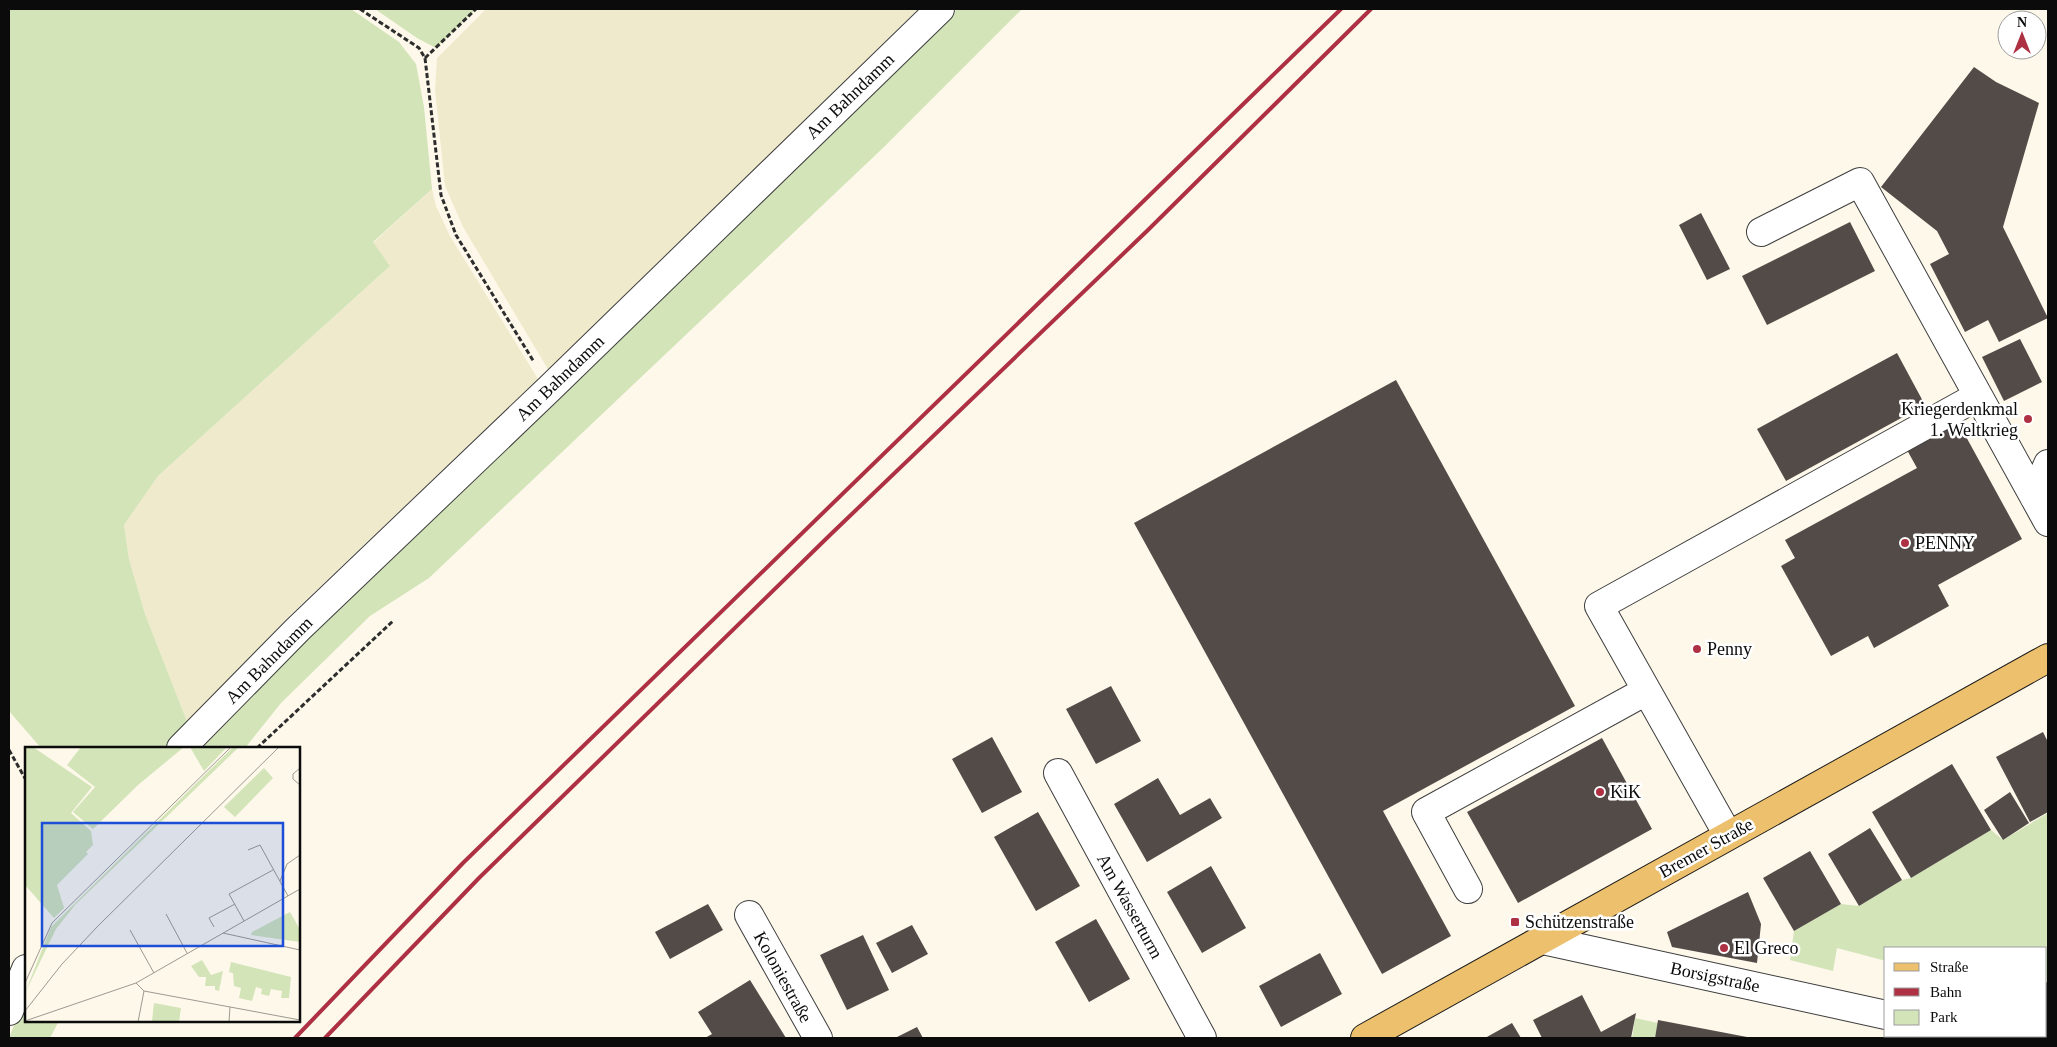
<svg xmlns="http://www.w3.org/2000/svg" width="2057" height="1047" font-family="Georgia,serif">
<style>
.farmland{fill:#f0eacd}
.green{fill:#d3e4b8}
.building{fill:#524b48}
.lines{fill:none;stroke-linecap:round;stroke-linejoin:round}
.minor-casing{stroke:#3e3e3e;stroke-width:30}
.major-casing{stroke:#1c1c1c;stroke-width:30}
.path{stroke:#2d2d2d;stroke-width:3;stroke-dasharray:5 2.5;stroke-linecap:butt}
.minor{stroke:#fff;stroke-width:28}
.major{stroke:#ecc06c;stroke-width:28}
.rail{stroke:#ad3043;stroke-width:4}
.poi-dot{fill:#ad3043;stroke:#fff;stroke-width:2}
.labels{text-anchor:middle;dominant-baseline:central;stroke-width:5;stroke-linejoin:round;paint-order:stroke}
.street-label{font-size:18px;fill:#0b0b0b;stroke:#fff}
.poi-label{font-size:18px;fill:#0b0b0b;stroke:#fff;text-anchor:start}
.inset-road{fill:none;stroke:#9c9991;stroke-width:1}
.view{fill:#1d4ed8;fill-opacity:0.15;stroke:#1d4ed8;stroke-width:2.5}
.inset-edge{fill:none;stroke:#0b0b0b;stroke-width:2.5}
</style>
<rect width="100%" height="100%" fill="#fdf8ea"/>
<path class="farmland" d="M486,9H918L549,371L463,227L445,186L435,90L437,58Z
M432,189L436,206L450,236L538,379L286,619L188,724L145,614L129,559L124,525L158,476L390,266L373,243Z"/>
<path class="green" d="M9,9H351L399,42L416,64L424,107L432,189L373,242L390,266L158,476L124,525L129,559L145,614L188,724L165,748H41L9,711Z
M375,9H476L436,48L417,38Z
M957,9H1022L884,147L429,578L370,616L281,703L245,748H195L309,634L559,396Z
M2048,813V983L2046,982V948H1886V961L1837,948L1833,971L1790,960L1794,931L1841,904L1859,906L1902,880L1911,878L1991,830L2003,840Z
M26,995V1021H59L50,1038H9Z
M1635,1018L1658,1023L1655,1038H1632Z"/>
<path class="building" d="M1974,67L1996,82L2039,103L2003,227L2048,318L1999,342L1988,320L1965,332L1930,264L1949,254L1937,231L1881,187Z
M1701,213L1730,269L1707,280L1679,225Z
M1850,222L1875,271L1767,325L1742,276Z
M2020,339L2042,382L2004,401L1982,357Z
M1897,353L1925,405L1786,481L1757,429Z
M1396,380L1575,706L1383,811L1451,936L1382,974L1134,523Z
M1958,422L2022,539L1938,585L1949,606L1874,648L1868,636L1831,656L1781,566L1795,558L1785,540L1917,468L1907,450Z
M1111,686L1141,741L1096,764L1066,709Z
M2043,732L2048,742V812L2030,822L1996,757Z
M992,737L1022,792L982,813L952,759Z
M1602,738L1652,829L1518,903L1467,812Z
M1952,764L1991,830L1911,878L1872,812Z
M1158,778L1180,815L1210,798L1222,818L1147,862L1114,804Z
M2010,792L2029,823L2003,840L1984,810Z
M1038,812L1080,886L1036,911L994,837Z
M1870,828L1902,880L1859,906L1828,854Z
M1810,851L1841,904L1794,931L1763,878Z
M1211,866L1246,928L1202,953L1167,892Z
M1748,892L1761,924L1757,963L1672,947L1667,932Z
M708,904L723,930L670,959L655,932Z
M1096,919L1130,979L1089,1002L1055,942Z
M912,925L928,954L892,973L876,943Z
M863,935L889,990L847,1010L820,955Z
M1320,953L1342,994L1281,1027L1259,986Z
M750,980L786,1038H705L712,1034L698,1012Z
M2046,982L2048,983V1038L2042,1037L2046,1036Z
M1582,995L1601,1032L1636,1013L1631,1038H1542L1533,1020Z
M1658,1020L1747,1037V1038H1655Z
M1512,1023L1521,1038H1485Z
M917,1027L923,1038H895Z"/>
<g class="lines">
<defs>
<path id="minor" d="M1761,232L1860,182L2048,522
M2034,497L2048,464
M181,748L298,629L550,388L940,9
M1058,773L1202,1038
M1728,835L1599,606L1978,396
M1468,889L1426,812L1646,691
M749,915L818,1038
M1543,940L1886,1015
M9,1011L26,969
M1983,1036L1995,1038"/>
<path id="major" d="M1365,1038L2048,658"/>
</defs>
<use href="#minor" class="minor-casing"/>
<use href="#major" class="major-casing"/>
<path class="path" d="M360,9L419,48L425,58L441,195L456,235L534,362
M425,58L476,9
M257,748L393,621
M9,750L26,780"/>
<use href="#minor" class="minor"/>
<use href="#major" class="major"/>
<path class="rail" d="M295,1038L463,863L1341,9
M325,1038L479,878L830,535L1148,230L1371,9"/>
</g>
<g class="poi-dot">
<circle cx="2028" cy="419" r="5"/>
<circle cx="1905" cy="543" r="5"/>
<circle cx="1697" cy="649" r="5"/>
<circle cx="1600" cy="792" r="5"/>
<rect x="1510" y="917" width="10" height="10" rx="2.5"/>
<circle cx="1724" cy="948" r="5"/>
</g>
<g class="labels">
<g class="street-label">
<text transform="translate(850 96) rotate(-44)">Am Bahndamm</text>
<text transform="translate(560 378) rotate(-44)">Am Bahndamm</text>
<text transform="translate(269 660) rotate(-45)">Am Bahndamm</text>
<text transform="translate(1706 848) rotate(-29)">Bremer Straße</text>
<text transform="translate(1130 906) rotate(61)">Am Wasserturm</text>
<text transform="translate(783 977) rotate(61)">Koloniestraße</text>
<text transform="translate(1715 977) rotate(12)">Borsigstraße</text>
</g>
<g class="poi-label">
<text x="2018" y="409" text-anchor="end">Kriegerdenkmal<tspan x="2018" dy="21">1. Weltkrieg</tspan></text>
<text x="1915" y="543">PENNY</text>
<text x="1707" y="649">Penny</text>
<text x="1610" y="792">KiK</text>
<text x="1525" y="922">Schützenstraße</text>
<text x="1734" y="948">El Greco</text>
</g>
</g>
<g transform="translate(25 747)">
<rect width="275" height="275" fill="#fdf8ea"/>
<path d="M0,0H8L67,40L46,66L66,84L68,98L61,105L63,107L32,138L39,161L29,171L0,138ZM56,0H159L113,38L68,82L48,65L70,40L42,18ZM165,0H202L179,24ZM208,0H214L50,158L31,182L0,246L26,180ZM239,21L248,31L210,70L199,60ZM265,165L274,181L275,195L226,188L227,185ZM177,213L186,228L198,224L194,244L190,243V239H180L181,230H174L166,219ZM206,215L266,230L264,251H256L257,244L246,242L244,249L236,247L237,242L231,240L227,254L214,251L216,241L209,239L208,226L204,225ZM129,256L156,261L154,275H116L127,274Z" fill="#d3e4b8"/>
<path class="inset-road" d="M275,21L268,27V32L275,38M223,103L235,98L263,149M255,134L262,117L275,108M141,167L162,206M219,174L204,147L248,123M189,180L184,171L210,157M105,183L129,226M198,186L275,203M0,236L27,176L206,0M111,236L119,244L275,273M0,264L37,217L73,179L254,0M0,274L111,236L275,142M113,275L119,244M204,275L205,260"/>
<path class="view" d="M17,76H258V199H17Z"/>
<rect width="275" height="275" class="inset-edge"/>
</g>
<rect width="2057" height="1047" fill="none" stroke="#0b0b0b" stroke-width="20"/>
<rect x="1884" y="947" width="162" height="90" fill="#ffffff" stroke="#9d9d9d"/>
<rect x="1894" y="963" width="25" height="8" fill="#ecc06c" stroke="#9d9d9d"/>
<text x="1930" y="972" font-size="15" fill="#0b0b0b">Straße</text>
<rect x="1894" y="988" width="25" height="8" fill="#ad3043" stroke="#9d9d9d"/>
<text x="1930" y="997" font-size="15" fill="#0b0b0b">Bahn</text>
<rect x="1894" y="1010" width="25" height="15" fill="#d3e4b8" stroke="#9d9d9d"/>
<text x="1930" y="1022" font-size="15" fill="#0b0b0b">Park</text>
<g transform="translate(2022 35)"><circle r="24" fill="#ffffff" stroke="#9d9d9d"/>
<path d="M0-4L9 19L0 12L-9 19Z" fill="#ad3043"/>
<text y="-8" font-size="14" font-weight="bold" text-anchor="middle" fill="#0b0b0b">N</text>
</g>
</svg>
